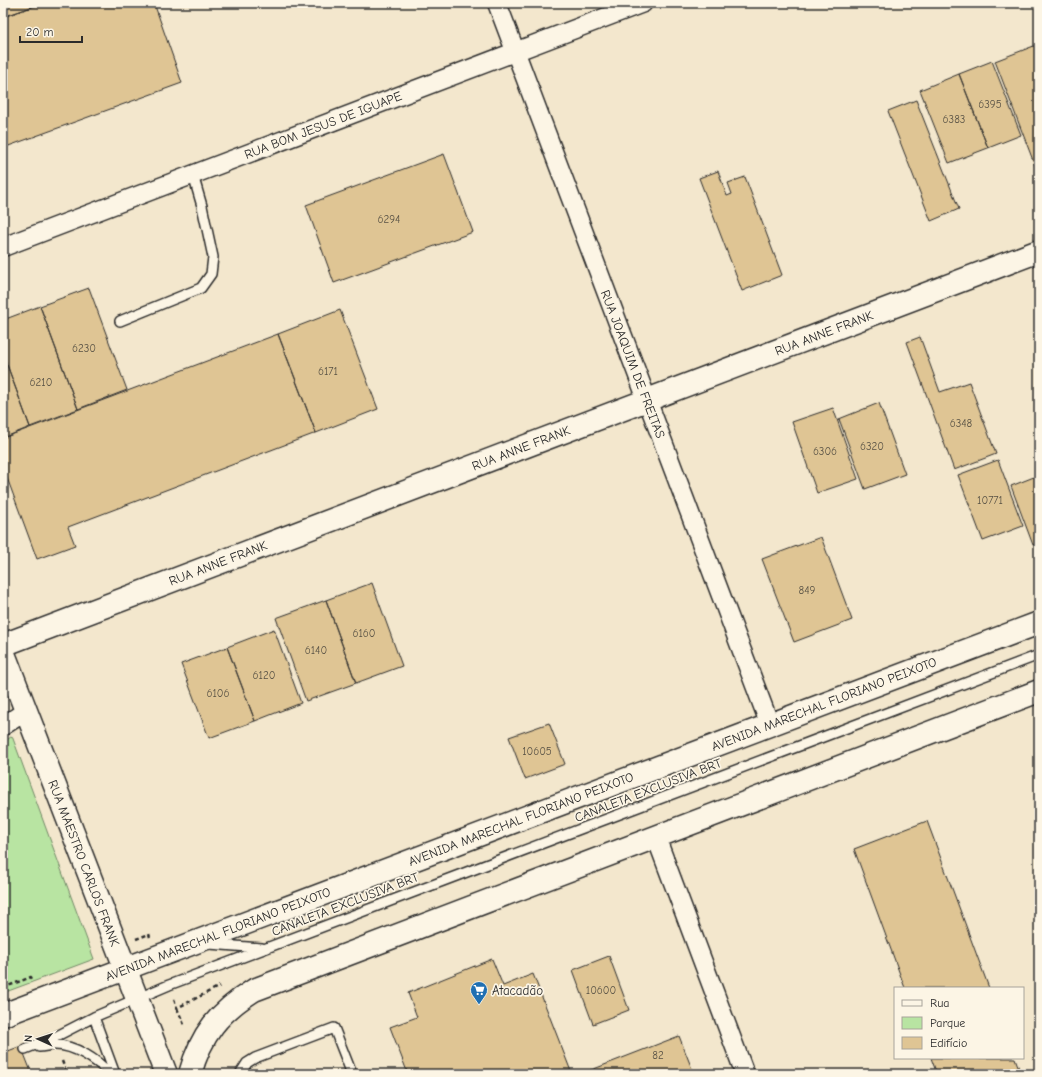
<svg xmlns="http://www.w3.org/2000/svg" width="1042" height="1077" font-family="'Comic Neue',sans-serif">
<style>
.green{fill:#b8e4a2;stroke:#728866}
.building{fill:#dfc594;stroke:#2b2b2b}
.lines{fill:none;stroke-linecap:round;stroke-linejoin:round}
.service-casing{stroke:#2b2b2b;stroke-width:12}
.minor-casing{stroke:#2b2b2b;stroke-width:21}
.tertiary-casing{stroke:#2b2b2b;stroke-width:25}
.secondary-casing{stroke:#2b2b2b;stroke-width:25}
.primary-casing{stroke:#2b2b2b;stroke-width:25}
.path{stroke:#2b2b2b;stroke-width:2.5;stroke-dasharray:4 3;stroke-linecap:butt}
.service{stroke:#fcf5e5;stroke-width:9}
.minor{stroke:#fcf5e5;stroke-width:18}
.tertiary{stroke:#fcf5e5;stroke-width:22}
.secondary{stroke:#fcf5e5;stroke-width:22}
.primary{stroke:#fcf5e5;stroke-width:22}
.labels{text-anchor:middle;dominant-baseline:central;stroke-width:3.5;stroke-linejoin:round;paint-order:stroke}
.number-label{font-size:11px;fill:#585245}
.street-label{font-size:13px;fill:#2b2b2b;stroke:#fcf5e5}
.poi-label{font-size:13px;fill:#2b2b2b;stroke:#fcf5e5;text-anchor:start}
</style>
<rect width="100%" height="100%" fill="#f3e7cd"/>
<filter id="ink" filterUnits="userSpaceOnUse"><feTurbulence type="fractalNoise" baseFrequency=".025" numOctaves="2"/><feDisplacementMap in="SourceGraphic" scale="8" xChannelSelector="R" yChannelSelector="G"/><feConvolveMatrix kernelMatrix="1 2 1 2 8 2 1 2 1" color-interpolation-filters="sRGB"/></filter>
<g filter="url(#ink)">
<path class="green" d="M12,736L94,959L3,993V743Z"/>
<path class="building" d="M3,3H43L3,17Z
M43,3H154L182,83L3,148V17Z
M1039,44V176L995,61Z
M992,61L1021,135L988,148L959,74Z
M959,74L988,148L949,163L920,90Z
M916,100L959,209L931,221L888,111Z
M444,154L473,232L334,283L306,205Z
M718,171L727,196L732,194L728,183L745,177L782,275L742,291L699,178Z
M89,288L127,390L78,409L40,306Z
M40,306L78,409L30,427L3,354V320Z
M340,310L378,409L316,433L278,334Z
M278,334L316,433L68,527L75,545L37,559L3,467V438Z
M920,337L940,392L969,382L996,454L954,470L907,342Z
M3,354L30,427L3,438Z
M879,403L905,474L865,489L839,419Z
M833,408L858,479L817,493L792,422Z
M998,460L1023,526L983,541L958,475Z
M1039,475V543L1033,545L1011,486Z
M821,537L852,620L794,642L762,559Z
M372,583L402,666L356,683L326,600Z
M326,600L356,683L306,701L276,618Z
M274,629L301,703L255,721L227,647Z
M227,647L255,721L209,738L181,664Z
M549,723L565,764L525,779L509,737Z
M927,821L989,988H905L854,849Z
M609,956L629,1010L593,1024L573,970Z
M492,959L503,986L533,974L572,1074H408L390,1027L417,1017L408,993Z
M679,1036L694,1074H581Z
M21,1046L32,1074H3V1053Z
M931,1058H1015L1021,1074H937Z"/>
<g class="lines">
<defs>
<path id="service" d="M120,321L201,288L211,274L213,257L202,206L193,175
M209,944L262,948
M94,1017L115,1074
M39,1047C44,1047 49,1045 55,1045C75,1045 97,1060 110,1074
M25,1049L53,1038L94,1017L169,985L1039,655
M240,1074L247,1063L255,1058L334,1028L352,1074"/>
<path id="minor" d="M497,3L770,725
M3,247L643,3
M3,726L26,711
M656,837L745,1074"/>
<path id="tertiary" d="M3,651L166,1074"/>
<path id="secondary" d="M3,645L1039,251"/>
<path id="primary" d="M3,1015L1039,623
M190,1074C201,1034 219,1012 254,990L1039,691"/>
</defs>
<use href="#service" class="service-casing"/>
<use href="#minor" class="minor-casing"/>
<use href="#tertiary" class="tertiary-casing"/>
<use href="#secondary" class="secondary-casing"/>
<use href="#primary" class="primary-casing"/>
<path class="path" d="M136,939L149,934L150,937
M3,988L31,977L33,981
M174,999L177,1008L220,986
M177,1008L185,1027
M62,1061L67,1074"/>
<use href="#service" class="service"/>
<use href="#minor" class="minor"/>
<use href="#tertiary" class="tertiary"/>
<use href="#secondary" class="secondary"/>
<use href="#primary" class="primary"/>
</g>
</g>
<defs>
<symbol id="supermarket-pin" viewBox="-11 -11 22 30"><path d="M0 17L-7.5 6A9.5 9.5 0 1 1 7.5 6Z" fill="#1f6fb2" stroke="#fcf5e5"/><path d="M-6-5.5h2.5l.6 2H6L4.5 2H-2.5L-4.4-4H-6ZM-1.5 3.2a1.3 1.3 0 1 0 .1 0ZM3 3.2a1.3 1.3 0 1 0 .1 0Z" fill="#fff"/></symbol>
</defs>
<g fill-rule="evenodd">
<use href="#supermarket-pin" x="469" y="980" width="20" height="27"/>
</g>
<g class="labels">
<g class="number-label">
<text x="990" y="104">6395</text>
<text x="954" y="119">6383</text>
<text x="389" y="219">6294</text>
<text x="84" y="348">6230</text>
<text x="328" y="371">6171</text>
<text x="41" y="382">6210</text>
<text x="961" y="423">6348</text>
<text x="872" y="446">6320</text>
<text x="825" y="451">6306</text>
<text x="990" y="500">10771</text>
<text x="807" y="590">849</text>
<text x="364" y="633">6160</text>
<text x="316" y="650">6140</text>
<text x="264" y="675">6120</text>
<text x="218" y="693">6106</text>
<text x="537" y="751">10605</text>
<text x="601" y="990">10600</text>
<text x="658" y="1055">82</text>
</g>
<g class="street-label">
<text transform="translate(323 125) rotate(-21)">RUA BOM JESUS DE IGUAPE</text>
<text transform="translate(824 333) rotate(-21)">RUA ANNE FRANK</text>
<text transform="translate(633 364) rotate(69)">RUA JOAQUIM DE FREITAS</text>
<text transform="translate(521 448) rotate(-21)">RUA ANNE FRANK</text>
<text transform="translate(218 563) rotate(-21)">RUA ANNE FRANK</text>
<text transform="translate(824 704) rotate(-21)">AVENIDA MARECHAL FLORIANO PEIXOTO</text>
<text transform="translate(648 790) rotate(-21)">CANALETA EXCLUSIVA BRT</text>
<text transform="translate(521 819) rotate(-21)">AVENIDA MARECHAL FLORIANO PEIXOTO</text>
<text transform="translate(84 863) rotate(69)">RUA MAESTRO CARLOS FRANK</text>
<text transform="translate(345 904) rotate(-21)">CANALETA EXCLUSIVA BRT</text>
<text transform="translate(218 934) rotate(-21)">AVENIDA MARECHAL FLORIANO PEIXOTO</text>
</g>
<g class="poi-label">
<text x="492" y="990">Atacadão</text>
</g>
</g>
<rect width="1042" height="1077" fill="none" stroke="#fcf5e5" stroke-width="16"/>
<rect x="8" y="8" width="1026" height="1061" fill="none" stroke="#2b2b2b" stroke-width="1.5" filter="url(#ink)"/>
<rect x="894" y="987" width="130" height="72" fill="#fcf5e5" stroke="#a8a49b"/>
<rect x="902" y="1000" width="20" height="6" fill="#fcf5e5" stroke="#a8a49b"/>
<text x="930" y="1007" font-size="12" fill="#2b2b2b">Rua</text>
<rect x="902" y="1017" width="20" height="12" fill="#b8e4a2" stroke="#a8a49b"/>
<text x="930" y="1027" font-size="12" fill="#2b2b2b">Parque</text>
<rect x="902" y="1037" width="20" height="12" fill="#dfc594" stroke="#a8a49b"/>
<text x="930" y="1047" font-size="12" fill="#2b2b2b">Edifício</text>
<g transform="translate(38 1039) rotate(273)" stroke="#fcf5e5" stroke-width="3" paint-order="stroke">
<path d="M0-3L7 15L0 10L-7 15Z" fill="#2b2b2b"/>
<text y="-6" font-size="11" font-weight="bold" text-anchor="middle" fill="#2b2b2b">N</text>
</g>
<path d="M20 36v6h62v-6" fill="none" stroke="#2b2b2b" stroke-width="2"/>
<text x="26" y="36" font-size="12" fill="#2b2b2b" stroke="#fcf5e5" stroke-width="3" paint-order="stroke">20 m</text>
</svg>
